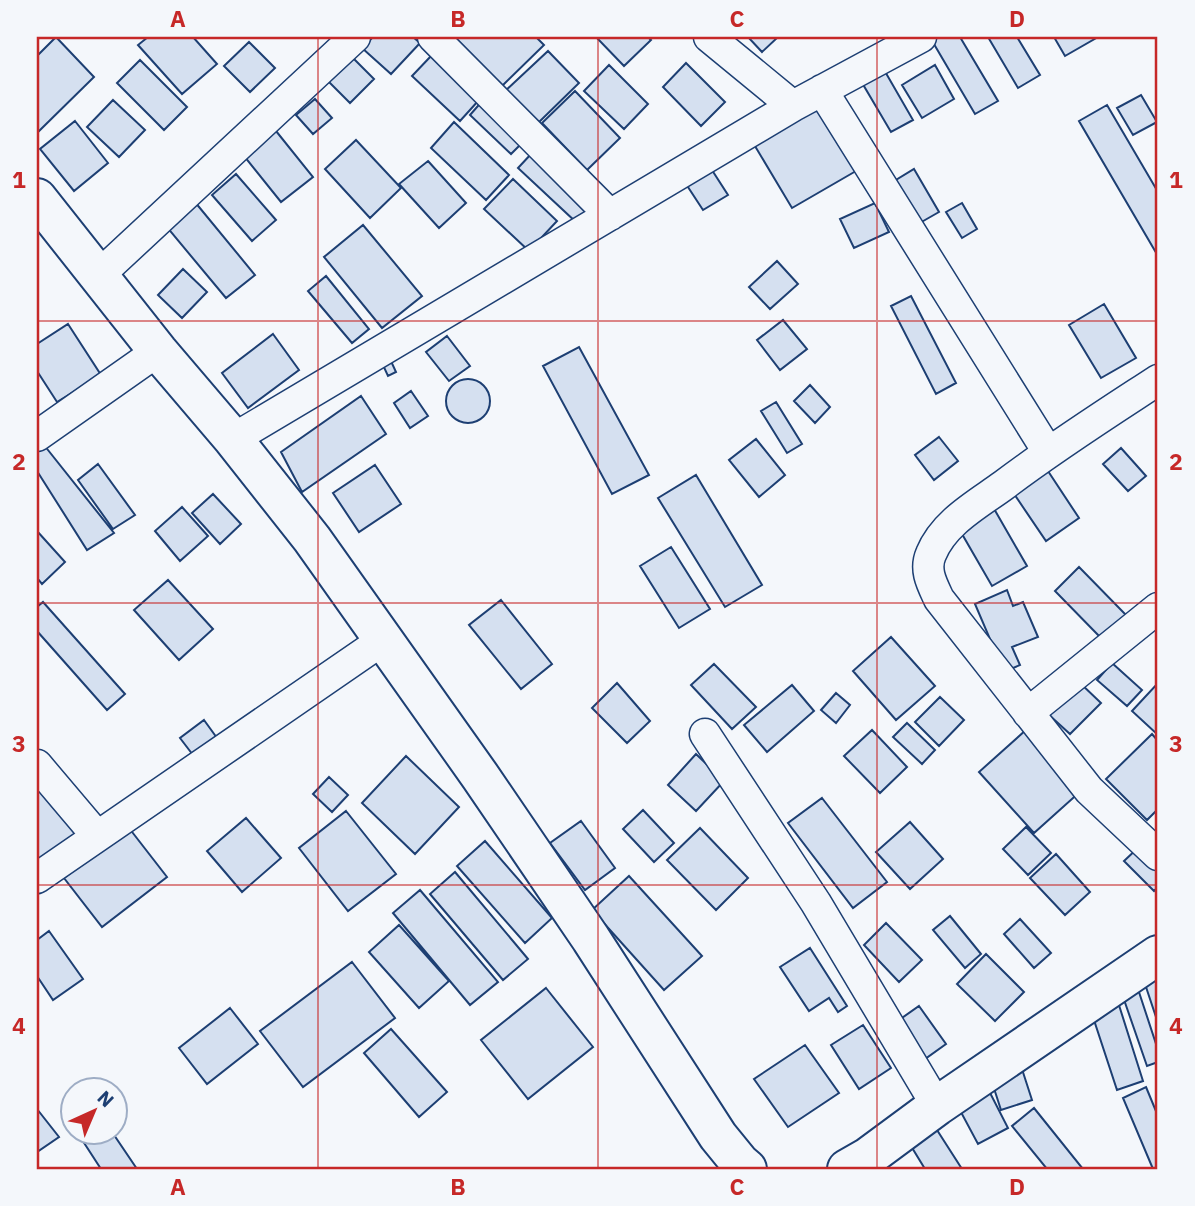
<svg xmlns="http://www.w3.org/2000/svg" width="1195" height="1206" font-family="'IBM Plex Sans',sans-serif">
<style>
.building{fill:#d5e0f0;stroke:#1d3f73;stroke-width:2}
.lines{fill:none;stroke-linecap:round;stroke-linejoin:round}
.minor-casing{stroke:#1d3f73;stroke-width:33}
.secondary-casing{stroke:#1d3f73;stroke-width:42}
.minor{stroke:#f4f7fb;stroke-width:30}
.secondary{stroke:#f4f7fb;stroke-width:38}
.grid{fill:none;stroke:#c62828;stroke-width:2;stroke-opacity:0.55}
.neatline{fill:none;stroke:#c62828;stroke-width:2.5}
.grid-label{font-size:23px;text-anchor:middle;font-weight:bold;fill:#c62828}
</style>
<rect width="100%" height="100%" fill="#f4f7fb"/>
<path class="building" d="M56,37L94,77L38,132L37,131V56Z
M148,37H193L217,64L182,94L138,45Z
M373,37H413L420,43L391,74L362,48Z
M454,37H536L544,45L502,86Z
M596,37H648L651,40L624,66Z
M748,37H778L762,52Z
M934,37H960L998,101L975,114L931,39Z
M988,37H1017L1040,75L1018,88Z
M1054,37H1098L1065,56Z
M249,42L275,68L250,92L224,66Z
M548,51L579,83L536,125L504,92Z
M347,52L374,79L350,103L324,77Z
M432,55L479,100L460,121L412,76Z
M140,60L187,107L164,130L117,83Z
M686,63L725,102L701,126L663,87Z
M609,65L648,104L624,129L584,91Z
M935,65L954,99L922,118L902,85Z
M883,68L913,120L891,132L861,81Z
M575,91L620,138L587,170L542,123Z
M1141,95L1157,122L1133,135L1117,108Z
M315,99L332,118L313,134L296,115Z
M484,99L526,139L511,154L470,115Z
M113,100L145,130L119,157L87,127Z
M816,103L856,171L792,208L752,141Z
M1107,105L1158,192V256L1079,121Z
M75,121L108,163L74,191L40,149Z
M454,122L509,175L486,200L431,148Z
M272,126L313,177L281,202L240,151Z
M356,140L401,188L370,218L325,169Z
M532,153L591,209L577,223L518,168Z
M428,161L466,203L439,228L399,184Z
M710,167L728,195L703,210L686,184Z
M914,169L939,212L911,228L886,186Z
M236,174L276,220L252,241L212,195Z
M513,179L557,221L529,251L484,209Z
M190,196L255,275L226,298L161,220Z
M875,203L889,232L854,248L840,219Z
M962,203L977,229L962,238L946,212Z
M363,225L422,296L382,328L324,257Z
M777,261L798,284L770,309L749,287Z
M183,269L207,292L182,318L158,295Z
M326,276L369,329L352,343L308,291Z
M911,296L956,383L936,394L891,306Z
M1104,304L1136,358L1101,378L1069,325Z
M783,320L807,349L780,370L757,340Z
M68,324L101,375L57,402L37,371V344Z
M273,334L299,370L248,408L222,373Z
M447,336L470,366L449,381L426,352Z
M579,347L649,475L612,494L543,366Z
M390,359L396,372L388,376L382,363Z
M446 401a22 22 0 1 1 44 0a22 22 0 1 1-44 0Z
M810,385L830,407L815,423L794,401Z
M411,391L428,416L410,428L394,403Z
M361,396L386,434L302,492L281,452Z
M776,402L802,444L787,453L761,411Z
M939,437L958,461L934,480L915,455Z
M756,439L785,475L759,497L729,460Z
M44,445L114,533L87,550L37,471V449Z
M1121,448L1146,476L1128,491L1103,464Z
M98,464L135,515L113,529L78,480Z
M375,465L401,504L359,532L333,493Z
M1044,465L1079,518L1046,541L1010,488Z
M696,475L762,585L725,607L658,498Z
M213,494L241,524L220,544L192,513Z
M182,507L208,536L180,561L155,531Z
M993,507L1027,566L992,586L958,527Z
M37,531L65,562L42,584L37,578Z
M671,547L710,609L679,628L640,566Z
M1079,567L1126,615L1102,639L1055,591Z
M168,580L213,629L179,660L134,610Z
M1007,590L1013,606L1023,602L1038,637L1012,647L1020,665L1004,672L975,604Z
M501,600L552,664L521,689L469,625Z
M43,602L125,694L107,710L37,631V607Z
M891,637L935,686L896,720L853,671Z
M1112,663L1142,690L1127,706L1097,680Z
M714,664L756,707L732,729L691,685Z
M1079,682L1101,703L1070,734L1048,714Z
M617,683L650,721L627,743L592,708Z
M1158,683V735L1132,711Z
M792,685L814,711L767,752L744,725Z
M836,693L850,705L836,723L821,710Z
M940,697L964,720L939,746L915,722Z
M204,720L217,738L193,755L180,738Z
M907,723L935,750L922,764L893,737Z
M1027,729L1082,790L1034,833L979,772Z
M872,730L907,767L880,793L844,756Z
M1152,734L1158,741V809L1147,820L1106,779Z
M696,754L724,781L696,811L668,785Z
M406,756L459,807L415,854L362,803Z
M37,774L80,835L37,866Z
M329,777L348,795L332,812L313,794Z
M822,798L887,882L853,908L788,823Z
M643,810L674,843L654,862L623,829Z
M346,811L396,874L348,911L299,848Z
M246,818L281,858L242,892L207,851Z
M581,821L615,868L585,890L550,843Z
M910,822L943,859L910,889L876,852Z
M1026,827L1051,853L1028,875L1003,849Z
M129,828L167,877L102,927L64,878Z
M700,828L748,878L716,910L667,860Z
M485,841L552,918L525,943L457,866Z
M1141,845L1158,863V887L1154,891L1124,861Z
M1056,854L1090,892L1065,915L1030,878Z
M455,872L528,959L503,980L430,894Z
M629,876L702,956L664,990L592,910Z
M420,890L498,982L470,1005L393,913Z
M950,916L981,954L965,968L933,930Z
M1020,919L1051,953L1034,968L1004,934Z
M886,923L922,960L899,982L864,945Z
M399,925L449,981L419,1008L369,952Z
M49,931L83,979L53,1000L37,976V940Z
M810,948L847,1006L838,1012L829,998L809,1011L780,967Z
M986,954L1024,992L995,1021L957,984Z
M352,962L395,1018L303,1087L260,1031Z
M1158,970V1023L1142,975Z
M1137,986L1158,1050V1062L1147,1066L1121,991Z
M546,988L593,1047L528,1099L481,1040Z
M1118,1002L1143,1081L1117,1090L1091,1011Z
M919,1006L946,1044L925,1059L899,1020Z
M230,1008L258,1044L207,1084L179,1048Z
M863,1025L891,1068L859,1089L831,1045Z
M391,1029L447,1092L419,1117L364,1053Z
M805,1045L839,1093L788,1127L754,1079Z
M1021,1066L1032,1100L1001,1110L990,1076Z
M986,1085L1008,1128L978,1144L955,1101Z
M1146,1087L1158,1116V1166L1153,1169L1123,1098Z
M1034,1108L1083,1169H1047L1012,1126Z
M37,1109L59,1137L37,1152Z
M937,1130L962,1169H925L911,1146Z
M77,1132H112L137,1169H101Z"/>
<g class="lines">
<defs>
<path id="minor" d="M433,37L610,215
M709,37L793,106
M822,90L1048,452
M98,276L355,37
M1158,380C1106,414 1054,447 1004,485C978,504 944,522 931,554C924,570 932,584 939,599L1089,790L1158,855
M37,436L158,351
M233,439L793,106L921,37
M1028,713L1158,608
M705,734L816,903L937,1106
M37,765L97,836
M37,878L383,640"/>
<path id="secondary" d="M37,198L158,351L233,439L312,539L480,776L591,939L718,1136L740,1163L747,1169
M847,1169L868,1157L937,1106L1158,955"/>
</defs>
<use href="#minor" class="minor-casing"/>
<use href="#secondary" class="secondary-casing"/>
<use href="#minor" class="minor"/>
<use href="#secondary" class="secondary"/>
</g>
<path class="grid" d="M318,37V1169M598,37V1169M877,37V1169M37,321H1158M37,603H1158M37,885H1158"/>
<rect width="1195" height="1206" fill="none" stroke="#f4f7fb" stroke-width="77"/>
<g transform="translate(94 1111) rotate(44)"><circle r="33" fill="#f4f7fb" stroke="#9eadc5" stroke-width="2"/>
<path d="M0-5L12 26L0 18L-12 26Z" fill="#c62828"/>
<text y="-10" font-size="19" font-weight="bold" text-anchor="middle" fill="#1d3f73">N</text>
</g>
<rect x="38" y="38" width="1118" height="1130" class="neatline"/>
<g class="grid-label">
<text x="178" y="27">A</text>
<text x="458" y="27">B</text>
<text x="737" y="27">C</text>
<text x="1017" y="27">D</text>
<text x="19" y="188">1</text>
<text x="1176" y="188">1</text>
<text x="19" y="470">2</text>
<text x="1176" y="470">2</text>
<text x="19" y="752">3</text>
<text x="1176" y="752">3</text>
<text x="19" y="1034">4</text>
<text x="1176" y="1034">4</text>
<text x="178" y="1195">A</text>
<text x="458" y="1195">B</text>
<text x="737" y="1195">C</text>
<text x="1017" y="1195">D</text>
</g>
</svg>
